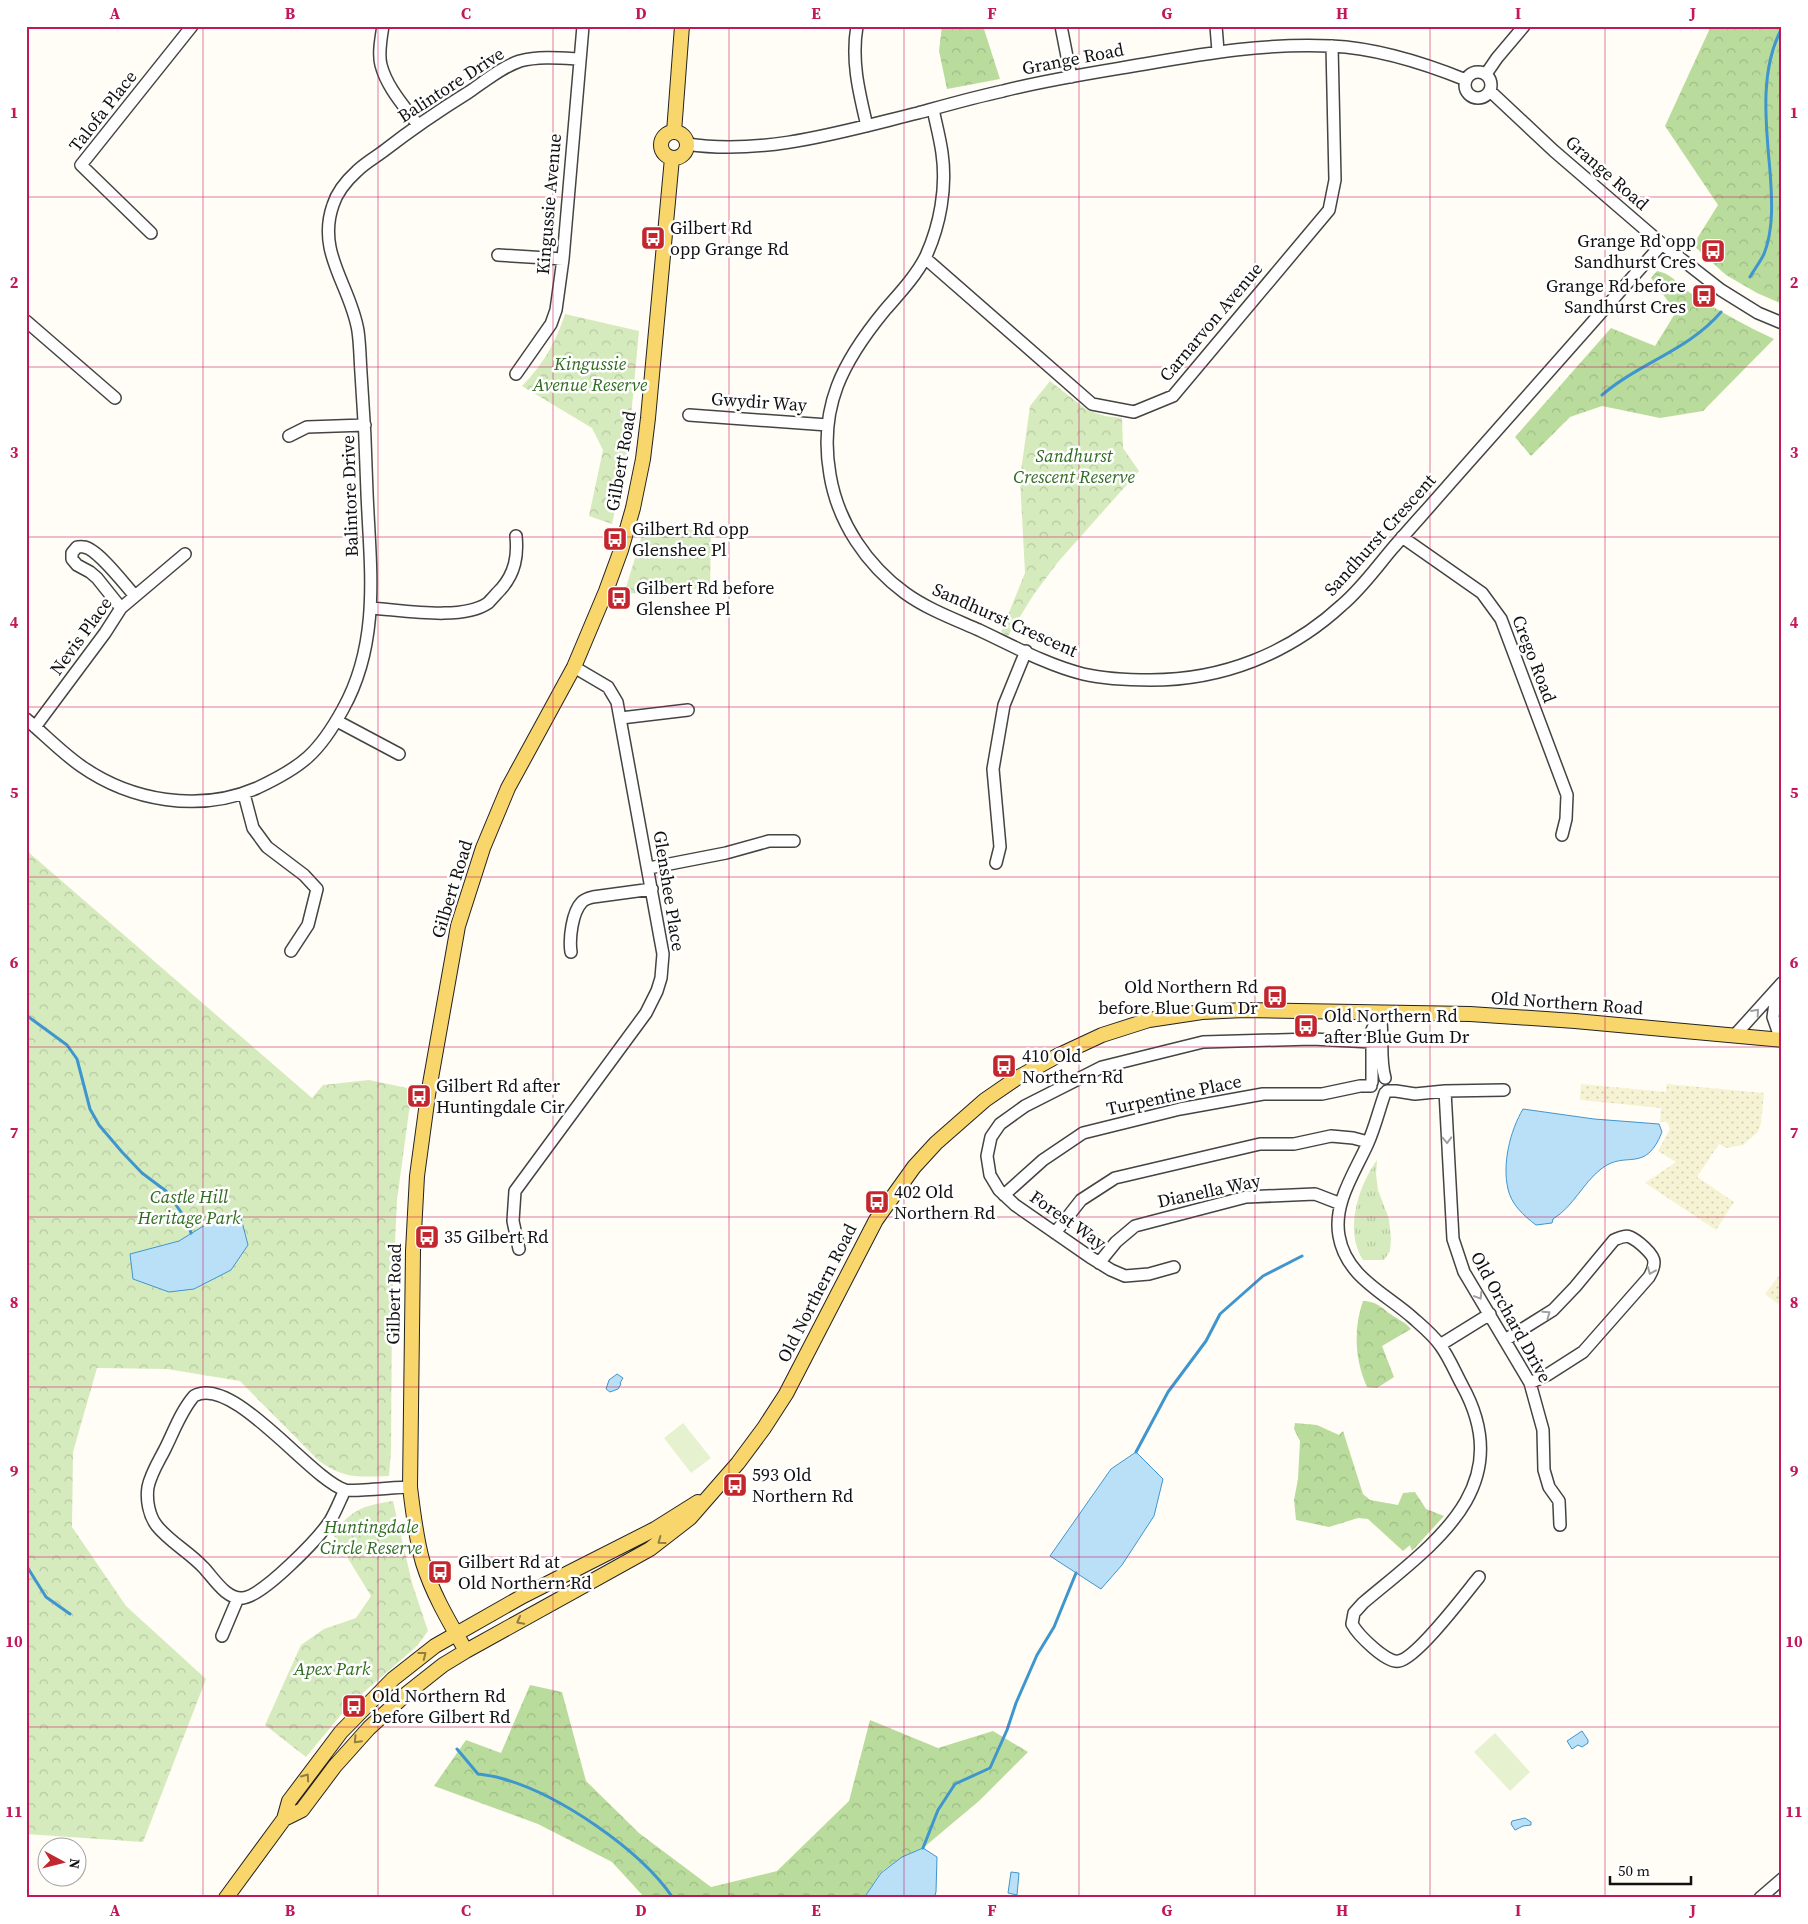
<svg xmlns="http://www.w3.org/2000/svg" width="1808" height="1924" viewBox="0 0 1808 1924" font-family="'Source Serif 4',serif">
<defs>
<pattern id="farmland-dots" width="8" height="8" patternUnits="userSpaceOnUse" patternTransform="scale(1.25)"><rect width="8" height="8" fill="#f6f3d4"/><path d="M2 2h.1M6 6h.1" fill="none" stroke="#d2cfb5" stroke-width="1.8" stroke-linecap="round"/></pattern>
<pattern id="grass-tufts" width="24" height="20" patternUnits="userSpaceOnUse" patternTransform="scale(1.25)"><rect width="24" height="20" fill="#d5ebbd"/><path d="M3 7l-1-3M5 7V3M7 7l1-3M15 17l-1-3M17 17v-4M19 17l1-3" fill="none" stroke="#b6c8a1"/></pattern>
<pattern id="forest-crowns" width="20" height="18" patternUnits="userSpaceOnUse" patternTransform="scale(1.25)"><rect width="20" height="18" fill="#b9dc9c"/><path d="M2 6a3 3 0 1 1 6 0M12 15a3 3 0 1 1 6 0" fill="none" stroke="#9ebc85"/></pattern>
<pattern id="park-crowns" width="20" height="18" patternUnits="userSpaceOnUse" patternTransform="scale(1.25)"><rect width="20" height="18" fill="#d5ebbd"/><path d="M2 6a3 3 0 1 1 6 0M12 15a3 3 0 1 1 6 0" fill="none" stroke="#b6c8a1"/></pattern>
</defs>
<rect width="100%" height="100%" fill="#fffdf5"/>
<path fill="url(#farmland-dots)" d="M 1581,1084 L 1666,1092 L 1667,1084 L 1764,1093 L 1761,1123 L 1758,1132 L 1743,1145 L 1726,1148 L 1719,1144 L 1697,1177 L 1734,1202 L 1716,1230 L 1645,1183 L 1676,1162 L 1658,1151 L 1670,1129 L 1667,1122 L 1660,1122 L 1661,1108 L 1580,1100 Z
M 1782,1272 L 1782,1307 L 1765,1294 Z"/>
<path fill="url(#grass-tufts)" d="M 1377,1160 L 1376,1174 L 1378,1190 L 1389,1219 L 1391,1239 L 1390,1251 L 1384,1260 L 1363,1260 C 1344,1230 1358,1187 1377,1160 Z"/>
<path fill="url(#forest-crowns)" d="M 942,26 L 983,26 L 1000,79 L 947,89 L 939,51 Z
M 1711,26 L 1782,26 L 1782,304 L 1757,293 L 1726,275 L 1693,245 L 1718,205 L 1665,126 Z
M 1657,271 C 1673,274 1679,286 1692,294 C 1719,311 1746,326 1774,339 L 1703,411 L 1660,418 L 1602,406 L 1570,417 L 1531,456 L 1515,437 L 1611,328 L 1655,346 L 1676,312 L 1651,278 Z
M 1363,1301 C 1378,1301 1383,1310 1395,1317 C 1401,1321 1406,1323 1411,1329 L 1382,1346 L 1394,1377 L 1377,1388 L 1367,1387 C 1355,1360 1353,1329 1363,1301 Z
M 1295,1423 L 1317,1425 L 1339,1435 L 1343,1431 L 1363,1494 L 1370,1500 L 1398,1505 L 1403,1493 L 1415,1492 L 1426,1509 L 1444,1516 L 1412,1551 L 1410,1545 L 1403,1551 L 1368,1519 L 1358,1518 L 1329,1527 L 1296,1520 L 1294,1500 L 1298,1479 L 1300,1441 L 1294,1429 Z
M 530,1685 L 562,1692 L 586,1781 L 639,1833 L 711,1887 L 777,1871 L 849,1801 L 870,1720 L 938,1748 L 993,1731 L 1028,1752 L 979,1801 L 923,1848 L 902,1857 L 881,1872 L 864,1898 L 645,1898 L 612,1862 L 538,1824 L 434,1786 L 466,1740 L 501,1753 Z"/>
<path fill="url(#park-crowns)" d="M 565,314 L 639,331 L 628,449 L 612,524 L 589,516 L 603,450 L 592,428 L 522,386 C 543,365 556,342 565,314 Z
M 1050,381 L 1087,410 L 1105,416 L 1122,418 L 1123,448 L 1139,471 L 1058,562 L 1034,594 L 1008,636 L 1001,632 L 1025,573 L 1020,478 L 1030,406 Z
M 646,522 L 711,533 L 710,588 L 624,594 Z
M 26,850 L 312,1098 L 323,1085 L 369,1080 L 412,1089 L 397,1200 L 392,1307 L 391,1450 L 389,1476 C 358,1477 345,1479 319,1461 L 240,1381 L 167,1369 L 97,1368 L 73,1452 L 72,1527 L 126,1606 L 206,1679 L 143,1842 L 26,1834 Z
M 393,1501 L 412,1583 L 428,1631 L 417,1646 L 349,1705 L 306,1757 L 265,1725 L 301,1645 L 324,1629 L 356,1618 L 371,1596 L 333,1534 C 351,1510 364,1505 393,1501 Z"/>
<path fill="#e6f2cf" d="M 683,1423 L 711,1458 L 691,1473 L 664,1438 Z
M 1495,1733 L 1530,1772 L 1510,1791 L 1474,1752 Z"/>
<path fill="#b9e0f7" stroke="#3f96cf" d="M 1523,1109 L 1594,1119 L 1659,1124 L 1662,1132 C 1645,1175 1626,1149 1601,1169 C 1582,1184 1574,1206 1553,1219 L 1552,1223 L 1536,1225 C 1524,1216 1511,1204 1508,1189 C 1502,1164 1510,1131 1523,1109 Z
M 223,1214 L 241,1218 L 248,1245 L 231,1270 L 194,1289 L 169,1292 L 133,1279 L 130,1254 L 179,1241 Z
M 617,1374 L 623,1378 L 620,1383 L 621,1384 L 618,1389 L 610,1392 L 606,1389 L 609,1380 Z
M 1136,1452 L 1163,1479 L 1154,1516 L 1122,1565 L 1101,1589 L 1050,1556 L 1111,1469 Z
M 1582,1731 L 1588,1740 L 1588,1743 L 1582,1747 L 1578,1745 L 1572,1749 L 1567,1741 Z
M 1525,1818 L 1531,1822 L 1531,1825 L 1523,1826 L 1515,1830 L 1511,1824 L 1512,1821 Z
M 923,1848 L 937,1857 L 936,1892 L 934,1898 L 864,1898 L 881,1873 L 902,1857 Z
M 1011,1872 L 1019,1873 L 1017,1895 L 1008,1893 Z"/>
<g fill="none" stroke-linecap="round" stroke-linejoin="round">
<path stroke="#3f96cf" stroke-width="3" d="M 1750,277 C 1754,270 1760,262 1764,254 C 1774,229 1772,198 1770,171 C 1766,125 1759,70 1782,28
M 1602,395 C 1639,363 1689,350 1721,312
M 26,1015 L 67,1045 L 77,1059 L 90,1109 L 99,1125 L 122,1152 L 142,1173 L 166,1191 L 186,1219 L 191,1233
M 1136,1452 L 1168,1392 L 1206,1341 L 1220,1314 L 1263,1276 L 1302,1256
M 26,1565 L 46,1597 L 70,1614
M 457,1749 L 478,1774 C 485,1775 493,1776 500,1778 C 557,1793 640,1849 673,1898
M 923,1848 L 938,1810 L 955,1784 L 990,1768 L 1007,1730 L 1016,1703 L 1037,1655 L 1054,1627 L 1076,1573"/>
<defs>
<path id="minor" d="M 383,26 C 381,38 378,54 381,65 C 387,88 405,107 418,125
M 857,26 C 851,61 859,92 867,126
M 1061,26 L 1071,77
M 1216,26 L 1218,51
M1465 85a13 13 0 1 1 26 0a13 13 0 1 1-26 0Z
M 1486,74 L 1497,58 L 1524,26
M 1490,91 L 1554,151 L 1662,244 L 1721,290 L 1758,313 L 1782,323
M 933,109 C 936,124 940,138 942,153 C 947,188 940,225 926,256 C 916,276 899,294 885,310 C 843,361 818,407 830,475 C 838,523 867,565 905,593 C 927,609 954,619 979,630 C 1013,646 1047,665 1083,674 C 1105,679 1128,680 1151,680 C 1222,680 1289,654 1342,605 C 1361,589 1376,568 1392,549 C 1412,526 1432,504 1452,481 C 1521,402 1592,323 1662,244
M 687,144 C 764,156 844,131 918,113 C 947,105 975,97 1003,91 C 1050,79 1098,72 1145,64 C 1208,53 1266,43 1331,46 C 1376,48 1424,63 1466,80
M 151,233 L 81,165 L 192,26
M 498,255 L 563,259
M 925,258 L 1092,404 L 1134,412 L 1173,396 L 1329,210 L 1335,180 L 1332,46
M 26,321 L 115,398
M 516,374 L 551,324 L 556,310 L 563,259 L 583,26
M 689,415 L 828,425
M 289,436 L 307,427 L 365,425
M 1402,537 L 1482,593 L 1501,619 L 1567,795 L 1566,819 L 1562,835
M 121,608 L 97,578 L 90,572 L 77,565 L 72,559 L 72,553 L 77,547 C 78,547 83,546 84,547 C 98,549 125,585 135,596
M 371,608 C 402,610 462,621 488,603 C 492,599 497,593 501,589 C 515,573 518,556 516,536
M 621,718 L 688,710
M 26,719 C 44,734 61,752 81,766 C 131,801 199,813 257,788 C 302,767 319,753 343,709 C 381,641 370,567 367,493 C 366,453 364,413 361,373 C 360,359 360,345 358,331 C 351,286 316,253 333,205 C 337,192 346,181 357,171 C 365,163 376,157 385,150 C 412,129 440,110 469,92 C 485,81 502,67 520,61 C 539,56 561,58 580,59
M 337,721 L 399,754
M 35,727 L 105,633 L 121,608 L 185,554
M 244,794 L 253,828 L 267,847 L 304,875 L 317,889 L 308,925 L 291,951
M 996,863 L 1000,847 L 993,769 L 1004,705 L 1026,651
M 649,868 L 726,853 L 769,841 L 794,841
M 571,952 C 569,939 572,912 582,902 C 585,899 589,898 593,897 L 652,889
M 1777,990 L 1773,1017 L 1781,1040
M 1380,1013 C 1384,1035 1379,1057 1385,1078
M 1735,1035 L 1782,983
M 1372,1082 L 1372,1030 L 1380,1013
M 1387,1091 L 1396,1091 L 1415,1094 L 1445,1091 L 1504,1090
M 1445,1091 L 1453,1239 L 1464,1272 L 1530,1383 L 1543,1430 L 1544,1470 L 1549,1487 L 1559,1501 L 1560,1525
M 1385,1093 C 1379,1110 1375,1127 1368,1143 C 1355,1172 1333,1203 1339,1236 C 1346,1277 1385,1293 1413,1318 C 1422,1326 1433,1335 1440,1345 C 1449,1357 1455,1372 1462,1385 C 1519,1488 1433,1544 1363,1603 L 1354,1613 L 1352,1624 C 1358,1635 1387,1664 1399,1661 C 1418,1657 1465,1594 1479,1577
M 1004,1195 L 1043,1160 L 1083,1133 L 1180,1109 L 1263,1094 L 1322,1094 L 1360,1086 L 1371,1086
M 1055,1233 L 1081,1200 L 1115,1178 L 1260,1144 L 1294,1144 L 1331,1136 L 1353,1138 L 1368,1142
M 519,1249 L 513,1221 L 515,1191 L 646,1013 L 657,991 L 661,978 L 663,954 L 617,702 L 608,687 L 574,667
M 1099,1263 L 1116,1242 L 1135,1226 L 1246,1197 L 1315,1194 L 1341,1204
M 1174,1267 L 1149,1274 L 1125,1276 L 1111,1270 L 1090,1257 L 1015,1205 L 999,1190 L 990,1175 L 987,1156 L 991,1137 L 1000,1124 L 1025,1106 L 1102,1067 L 1203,1042 L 1312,1039 L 1372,1042
M 1505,1340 L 1553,1310 L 1575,1287 L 1614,1240 C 1619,1238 1625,1235 1630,1237 C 1637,1240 1654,1254 1654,1262 C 1654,1268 1652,1272 1649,1277 L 1583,1352 L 1547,1375 L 1530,1383
M 1440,1345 L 1490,1314
M 345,1490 C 340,1500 336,1511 330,1521 C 318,1539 264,1595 243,1598 C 226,1600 213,1577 203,1567 C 189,1552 170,1542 157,1526 C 149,1516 146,1500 148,1487 C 151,1473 159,1461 165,1449 C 174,1431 181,1411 194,1396 C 233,1374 309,1478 345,1490 C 353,1492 397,1487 410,1487
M 222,1636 L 238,1598
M 1760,1898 L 1782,1879"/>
<path id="major" d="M 674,132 L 682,26
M661 145a13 13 0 1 1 26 0a13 13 0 1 1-26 0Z
M 466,1651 C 450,1623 433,1595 423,1563 C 416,1539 413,1512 410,1487 L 413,1251 L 417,1176 L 428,1095 L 458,926 L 483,848 L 508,788 L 574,667 L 606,591 L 621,550 L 633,508 L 643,459 L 648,418 L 672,158
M 284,1819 L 289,1801 L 341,1732 L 393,1679 L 435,1646 L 523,1596 L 655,1529 L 698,1502
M 226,1898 L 284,1819 L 302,1810 L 335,1766 L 369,1728 L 405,1695 L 443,1665 L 466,1651 L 650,1549 L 690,1518 L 738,1463 L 764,1428 L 786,1394 L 876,1220 L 914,1167 L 936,1143 L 985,1100 L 1017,1078 L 1057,1056 L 1102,1035 L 1149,1020 L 1202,1012 L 1244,1010 L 1470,1014 L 1575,1021 L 1782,1040"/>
</defs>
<use href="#minor" stroke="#444" stroke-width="14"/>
<use href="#major" stroke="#222" stroke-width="16"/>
<use href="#minor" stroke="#fff" stroke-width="11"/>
<use href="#major" stroke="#f9d66b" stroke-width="14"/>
</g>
<defs><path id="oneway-chevron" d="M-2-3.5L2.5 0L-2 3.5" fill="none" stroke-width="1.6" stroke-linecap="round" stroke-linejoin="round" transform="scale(1.25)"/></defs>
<g stroke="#a0a0a0">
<use href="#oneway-chevron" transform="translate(1756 1012) rotate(-48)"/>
<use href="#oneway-chevron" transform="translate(1447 1140) rotate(88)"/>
<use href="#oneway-chevron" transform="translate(1651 1271) rotate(113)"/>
<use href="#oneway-chevron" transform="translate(1479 1296) rotate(59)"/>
<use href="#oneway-chevron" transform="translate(1547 1314) rotate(-35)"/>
</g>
<g stroke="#917d42">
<use href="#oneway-chevron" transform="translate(661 1541) rotate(144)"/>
<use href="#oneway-chevron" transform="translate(520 1621) rotate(152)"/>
<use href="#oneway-chevron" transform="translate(423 1655) rotate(-38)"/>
<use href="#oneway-chevron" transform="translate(357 1740) rotate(133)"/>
<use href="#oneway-chevron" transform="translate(306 1777) rotate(-55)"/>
</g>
<path fill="none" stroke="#c2185b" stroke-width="1" stroke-opacity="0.55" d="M 203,26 L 203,1898M 378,26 L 378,1898M 553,26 L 553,1898M 729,26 L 729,1898M 904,26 L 904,1898M 1079,26 L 1079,1898M 1255,26 L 1255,1898M 1430,26 L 1430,1898M 1605,26 L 1605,1898M 26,197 L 1782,197M 26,367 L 1782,367M 26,537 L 1782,537M 26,707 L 1782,707M 26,877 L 1782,877M 26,1047 L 1782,1047M 26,1217 L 1782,1217M 26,1387 L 1782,1387M 26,1557 L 1782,1557M 26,1727 L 1782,1727"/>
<defs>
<symbol id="bus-square" viewBox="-11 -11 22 22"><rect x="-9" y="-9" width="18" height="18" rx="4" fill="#c4262e" stroke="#fff"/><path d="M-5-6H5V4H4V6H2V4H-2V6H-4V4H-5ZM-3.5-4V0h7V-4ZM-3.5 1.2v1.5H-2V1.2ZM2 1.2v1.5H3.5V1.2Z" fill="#fff"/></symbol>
</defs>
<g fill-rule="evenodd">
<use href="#bus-square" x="639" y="224" width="28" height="28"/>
<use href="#bus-square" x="1699" y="237" width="28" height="28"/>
<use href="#bus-square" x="1690" y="282" width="28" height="28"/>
<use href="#bus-square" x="601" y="525" width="28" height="28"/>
<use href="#bus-square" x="605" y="584" width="28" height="28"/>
<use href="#bus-square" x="1261" y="983" width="28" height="28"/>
<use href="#bus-square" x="1292" y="1012" width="28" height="28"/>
<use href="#bus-square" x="990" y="1052" width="28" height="28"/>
<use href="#bus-square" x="405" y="1082" width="28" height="28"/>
<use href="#bus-square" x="863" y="1188" width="28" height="28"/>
<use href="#bus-square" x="413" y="1223" width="28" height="28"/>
<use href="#bus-square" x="721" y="1471" width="28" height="28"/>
<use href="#bus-square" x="426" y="1558" width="28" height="28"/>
<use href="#bus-square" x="340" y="1692" width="28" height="28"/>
</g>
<g text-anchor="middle" stroke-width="5" stroke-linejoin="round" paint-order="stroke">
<g font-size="18" fill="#111" stroke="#fff">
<text transform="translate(1073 59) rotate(-11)" y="6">Grange Road</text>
<text transform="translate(451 85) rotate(-33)" y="6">Balintore Drive</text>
<text transform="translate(103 111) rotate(-52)" y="6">Talofa Place</text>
<text transform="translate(1607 173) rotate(41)" y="6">Grange Road</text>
<text transform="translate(549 204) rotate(-85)" y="6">Kingussie Avenue</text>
<text transform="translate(1211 322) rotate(-50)" y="6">Carnarvon Avenue</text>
<text transform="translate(759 402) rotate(4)" y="6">Gwydir Way</text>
<text transform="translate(621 461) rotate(-80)" y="6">Gilbert Road</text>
<text transform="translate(350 496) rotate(-92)" y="6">Balintore Drive</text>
<text transform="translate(1380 535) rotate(-48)" y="6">Sandhurst Crescent</text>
<text transform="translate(1005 620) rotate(24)" y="6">Sandhurst Crescent</text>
<text transform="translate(81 636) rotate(-54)" y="6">Nevis Place</text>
<text transform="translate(1534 659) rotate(69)" y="6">Crego Road</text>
<text transform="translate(452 889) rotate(-73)" y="6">Gilbert Road</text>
<text transform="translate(669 891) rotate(81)" y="6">Glenshee Place</text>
<text transform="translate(1567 1003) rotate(4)" y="6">Old Northern Road</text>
<text transform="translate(1174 1095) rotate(-12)" y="6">Turpentine Place</text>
<text transform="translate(1209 1191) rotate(-12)" y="6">Dianella Way</text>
<text transform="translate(1068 1220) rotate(35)" y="6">Forest Way</text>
<text transform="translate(817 1293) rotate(-63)" y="6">Old Northern Road</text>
<text transform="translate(394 1294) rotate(-89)" y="6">Gilbert Road</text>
<text transform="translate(1511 1317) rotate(61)" y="6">Old Orchard Drive</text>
</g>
<g font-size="18" fill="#111" stroke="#fff" text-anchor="start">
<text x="670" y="234">Gilbert Rd<tspan x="670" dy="21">opp Grange Rd</tspan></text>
<text x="1696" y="247" text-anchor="end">Grange Rd opp<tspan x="1696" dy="21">Sandhurst Cres</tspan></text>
<text x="1686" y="292" text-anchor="end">Grange Rd before<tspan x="1686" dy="21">Sandhurst Cres</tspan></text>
<text x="632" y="535">Gilbert Rd opp<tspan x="632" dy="21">Glenshee Pl</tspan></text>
<text x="636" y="594">Gilbert Rd before<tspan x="636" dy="21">Glenshee Pl</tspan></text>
<text x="1258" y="993" text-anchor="end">Old Northern Rd<tspan x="1258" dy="21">before Blue Gum Dr</tspan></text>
<text x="1324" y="1022">Old Northern Rd<tspan x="1324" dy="21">after Blue Gum Dr</tspan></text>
<text x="1022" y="1062">410 Old<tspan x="1022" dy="21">Northern Rd</tspan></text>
<text x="436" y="1092">Gilbert Rd after<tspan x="436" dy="21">Huntingdale Cir</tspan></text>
<text x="894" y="1198">402 Old<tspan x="894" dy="21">Northern Rd</tspan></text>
<text x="444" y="1243">35 Gilbert Rd</text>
<text x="752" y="1481">593 Old<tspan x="752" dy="21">Northern Rd</tspan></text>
<text x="458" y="1568">Gilbert Rd at<tspan x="458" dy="21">Old Northern Rd</tspan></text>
<text x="372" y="1702">Old Northern Rd<tspan x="372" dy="21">before Gilbert Rd</tspan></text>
</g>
<g font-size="18" font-style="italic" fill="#2f6b1f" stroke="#fff">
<text x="590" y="370">Kingussie<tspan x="590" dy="21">Avenue Reserve</tspan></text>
<text x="1074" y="462">Sandhurst<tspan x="1074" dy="21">Crescent Reserve</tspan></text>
<text x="189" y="1203">Castle Hill<tspan x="189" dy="21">Heritage Park</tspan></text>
<text x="371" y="1533">Huntingdale<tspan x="371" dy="21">Circle Reserve</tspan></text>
<text x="332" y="1675">Apex Park</text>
</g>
</g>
<rect width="1808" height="1924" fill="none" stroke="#ffffff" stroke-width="55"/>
<g transform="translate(62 1862) rotate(97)"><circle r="24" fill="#ffffff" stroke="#a0a0a0"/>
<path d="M0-4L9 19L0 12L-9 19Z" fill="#c4262e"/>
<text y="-8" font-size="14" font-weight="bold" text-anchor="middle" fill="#111111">N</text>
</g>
<path d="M1610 1876v8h81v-8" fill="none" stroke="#111111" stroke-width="2.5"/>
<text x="1618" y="1876" font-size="15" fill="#111111" stroke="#ffffff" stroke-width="4" paint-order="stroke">50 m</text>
<rect x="28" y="28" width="1752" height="1868" fill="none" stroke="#c2185b" stroke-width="2"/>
<g font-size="16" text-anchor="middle" font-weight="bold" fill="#c2185b">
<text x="115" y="19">A</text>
<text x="290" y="19">B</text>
<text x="466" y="19">C</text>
<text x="641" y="19">D</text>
<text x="816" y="19">E</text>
<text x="992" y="19">F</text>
<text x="1167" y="19">G</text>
<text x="1342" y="19">H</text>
<text x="1518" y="19">I</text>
<text x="1693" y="19">J</text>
<text x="14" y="118">1</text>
<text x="1794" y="118">1</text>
<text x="14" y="288">2</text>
<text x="1794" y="288">2</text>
<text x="14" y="458">3</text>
<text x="1794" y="458">3</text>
<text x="14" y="628">4</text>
<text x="1794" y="628">4</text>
<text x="14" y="798">5</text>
<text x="1794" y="798">5</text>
<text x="14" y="968">6</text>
<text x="1794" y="968">6</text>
<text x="14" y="1138">7</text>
<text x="1794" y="1138">7</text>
<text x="14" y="1308">8</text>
<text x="1794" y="1308">8</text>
<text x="14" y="1477">9</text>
<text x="1794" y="1477">9</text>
<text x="14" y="1647">10</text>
<text x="1794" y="1647">10</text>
<text x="14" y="1817">11</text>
<text x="1794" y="1817">11</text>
<text x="115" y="1916">A</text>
<text x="290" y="1916">B</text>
<text x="466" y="1916">C</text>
<text x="641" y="1916">D</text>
<text x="816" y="1916">E</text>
<text x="992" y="1916">F</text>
<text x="1167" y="1916">G</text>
<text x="1342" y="1916">H</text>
<text x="1518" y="1916">I</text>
<text x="1693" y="1916">J</text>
</g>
</svg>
